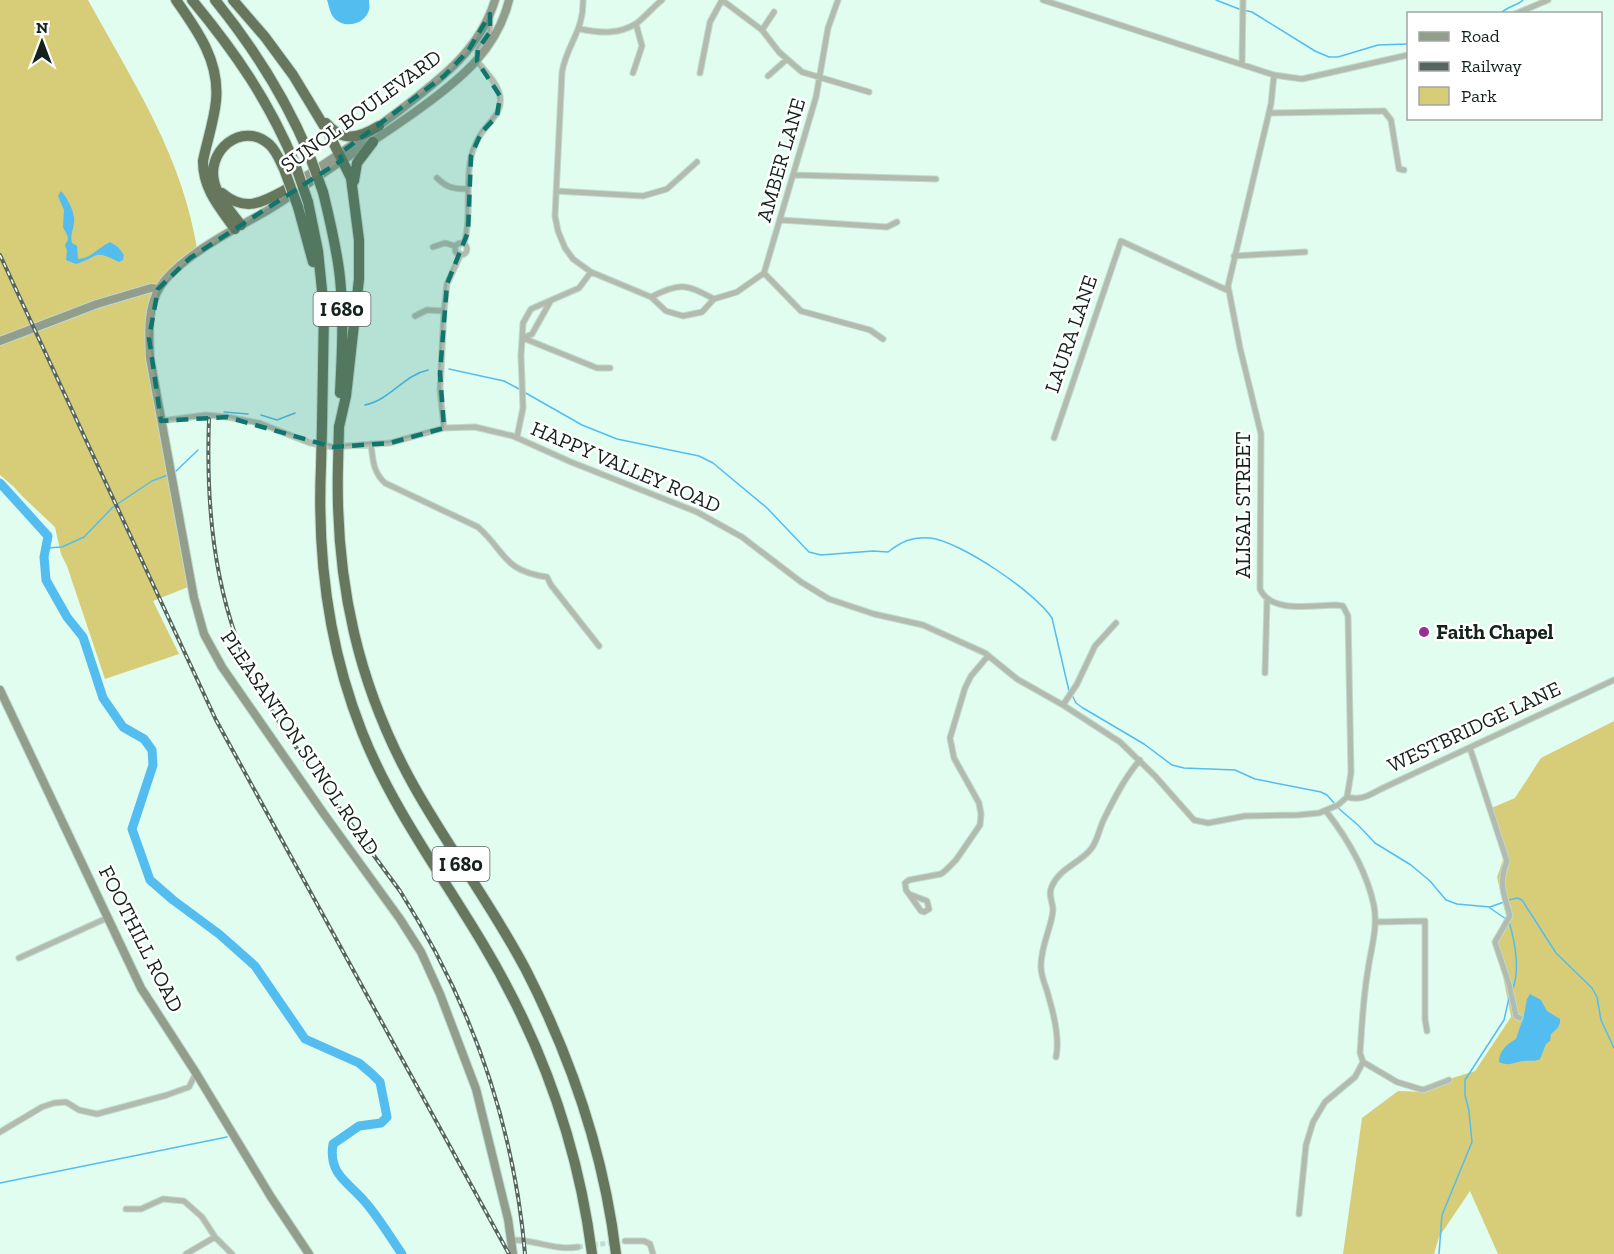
<svg xmlns="http://www.w3.org/2000/svg" width="1614" height="1254" viewBox="0 0 1614 1254" font-family="'Zilla Slab',serif">
<rect width="100%" height="100%" fill="#e0fdf0"/>
<path fill="#d7cc78" d="M 0,0 L 88,0 C 134,84 183,156 198,254 L 172,274 L 155,304 L 153,327 L 155,366 L 193,585 L 153,601 L 179,654 L 105,679 L 67,566 L 61,554 L 55,527 L 22,496 L 13,486 L 0,475 Z
M 1614,721 L 1614,1254 L 1498,1254 L 1470,1191 L 1439,1237 L 1434,1254 L 1343,1254 L 1362,1118 L 1398,1091 L 1426,1092 L 1446,1080 L 1475,1071 L 1511,1017 L 1502,971 L 1492,943 L 1506,916 L 1497,877 L 1503,860 L 1489,809 L 1515,798 L 1541,758 Z"/>
<path fill="#53bdf0" d="M 327,0 L 369,0 C 369,3 370,7 369,10 C 365,25 344,29 334,18 C 330,13 329,6 327,0 Z
M 61,191 C 67,197 76,214 74,223 C 73,231 70,235 72,243 L 77,246 L 78,259 C 90,259 99,247 110,242 L 118,247 L 124,255 L 123,260 L 119,262 C 93,248 99,257 76,264 L 66,260 L 67,251 L 65,245 C 71,237 66,234 63,227 L 64,210 L 58,196 Z
M 1530,994 L 1541,1000 L 1547,1011 L 1560,1019 C 1561,1026 1556,1030 1551,1034 L 1550,1041 L 1546,1044 L 1540,1059 C 1534,1062 1531,1060 1524,1061 C 1514,1062 1509,1067 1499,1062 C 1499,1051 1507,1044 1516,1039 L 1524,1015 L 1527,999 Z"/>
<g fill="none" stroke-linecap="round" stroke-linejoin="round">
<path stroke="#53bdf0" stroke-width="1.5" d="M 1216,0 L 1239,9 L 1252,12 L 1315,51 L 1329,57 L 1338,57 L 1378,45 L 1408,44
M 1500,14 C 1507,6 1517,6 1523,0
M 449,369 L 504,381 L 519,389
M 524,392 L 582,425 L 617,439 L 699,456 L 713,463 L 767,508 L 809,552 L 821,555 L 873,551 L 888,552 C 901,542 912,536 930,538 C 960,541 1036,593 1052,618 L 1069,691
M 365,405 C 390,400 404,375 428,370
M 224,412 L 248,414
M 261,415 L 277,420 L 295,413
M 175,472 L 198,450
M 46,548 L 62,547 L 84,537 L 113,507 L 152,481 L 168,475
M 1072,695 L 1076,703 L 1083,708 L 1144,744 L 1172,765 L 1184,768 L 1235,770 L 1255,779 L 1321,792 L 1327,795 L 1334,803
M 1337,807 L 1359,826 L 1375,843 L 1411,865 L 1430,881 L 1446,900 L 1457,904 L 1490,907 L 1504,902
M 1509,900 L 1517,898 L 1522,900 L 1556,953 L 1592,988 L 1597,997 L 1601,1020 L 1614,1048
M 1490,908 L 1506,919
M 1509,922 C 1515,941 1520,970 1513,988
M 0,1183 L 227,1137
M 1439,1254 L 1442,1215 L 1472,1142 L 1469,1111 L 1465,1095 L 1465,1080 L 1504,1020 L 1509,998"/>
<path stroke="#53bdf0" stroke-width="9" d="M 0,483 L 48,536 L 44,557 L 46,580 L 67,617 L 83,637 L 103,698 L 123,727 L 144,739 L 152,750 L 153,765 L 132,829 L 150,880 L 173,900 L 219,934 L 255,966 L 305,1039 L 359,1063 L 372,1074 L 380,1082 L 387,1117 L 381,1123 L 359,1126 L 333,1144 C 328,1175 349,1182 366,1203 C 379,1218 390,1237 402,1254"/>
<path stroke="#c1dcd0" stroke-width="5" stroke-dasharray="5 2.5" stroke-linecap="butt" d="M 578,1247 L 625,1241"/>
<defs>
<path id="street" d="M 583,0 C 584,31 567,44 562,72 L 555,216 L 558,231 L 565,248 L 573,259 L 591,272 L 651,297 L 666,311 L 683,316 L 702,312 L 714,299 L 737,292 L 764,273 L 816,97 L 828,28 L 838,0
M 722,0 L 762,30 L 779,52 L 802,72 L 869,92
M 1043,0 L 1274,75 L 1302,79 L 1408,55
M 1515,14 L 1548,0
M 580,29 C 599,33 619,35 637,23 C 646,16 653,7 662,0
M 762,30 L 774,12
M 1242,64 L 1243,0
M 633,73 L 642,46 L 636,24
M 700,73 L 710,22 L 722,0
M 1274,75 L 1271,104 L 1228,286 L 1240,348 L 1261,434 L 1260,589 C 1271,614 1313,605 1336,605 L 1343,606 L 1348,616 L 1351,773 L 1347,797
M 768,76 L 786,60
M 1269,113 L 1384,111 L 1391,120 L 1399,169 L 1404,170
M 794,175 L 936,179
M 437,178 C 447,188 454,189 468,189
M 556,191 L 643,196 L 667,189 L 697,162
M 781,220 L 887,227 L 897,222
M455 249a6 6 0 1 1 12 0a6 6 0 1 1-12 0Z
M 464,244 C 472,216 465,185 471,157 C 473,149 478,138 483,131 C 491,120 503,112 500,96 C 497,82 485,71 477,61 L 478,49 L 490,32 L 490,16
M 433,247 L 445,243 L 455,246
M 1234,256 L 1305,252
M 764,273 L 801,311 L 870,330 L 883,339
M 651,297 C 680,282 686,284 714,299
M 415,316 L 427,310 L 444,311
M 523,338 L 597,368 L 610,368
M 523,338 L 532,334 L 550,302
M 161,421 L 205,415 L 227,417 L 259,423 L 310,443 L 333,447 L 390,443 L 444,428 L 475,427 L 513,436 L 571,462 L 697,512 L 742,537 L 801,582 L 829,599 L 874,614 L 923,625 L 985,653 L 1017,679 L 1063,705 L 1120,742 L 1155,776 L 1194,820 L 1208,823 L 1245,816 L 1298,815 L 1319,813 L 1338,805 L 1347,797
M 444,428 L 440,390 L 444,311 L 447,284 L 461,254
M 517,437 L 523,408 L 521,356 L 523,323 L 531,309 L 579,288 L 591,272
M 1054,438 L 1121,241 L 1229,291
M 371,444 C 373,460 373,472 385,483 L 478,527 C 506,552 503,571 547,577 L 551,585 L 599,646
M 1265,673 L 1267,600
M 1063,705 L 1077,684 L 1095,646 L 1116,623
M 1470,748 L 1507,861 C 1498,884 1504,893 1510,916 L 1495,942 L 1509,984 L 1516,1016 L 1520,1018
M 1347,797 C 1362,801 1369,795 1383,788 L 1614,680
M 1326,811 C 1347,838 1367,872 1374,906 C 1378,928 1371,948 1368,970 C 1363,997 1362,1026 1360,1053 L 1363,1062 L 1397,1082 L 1423,1090 L 1449,1080
M 909,894 L 927,901 L 929,909 L 924,912 L 921,911 L 906,890 L 905,883 L 909,880 L 941,874 L 946,870 L 956,860 L 980,825 L 981,814 L 979,803 L 954,758 L 950,738 L 965,688 L 971,676 L 988,656
M 1375,922 L 1425,921 L 1425,1019 L 1427,1031
M 19,958 L 107,918
M 1056,1057 C 1060,1039 1054,1015 1049,998 C 1047,988 1041,978 1041,967 C 1040,947 1053,924 1053,909 C 1052,900 1048,894 1052,886 C 1060,868 1080,863 1091,849 C 1098,840 1099,829 1104,819 C 1114,799 1125,777 1140,760
M 0,1132 L 42,1107 L 54,1103 L 66,1102 L 79,1110 L 97,1114 L 167,1095 L 189,1087 L 196,1073
M 126,1209 L 141,1209 L 163,1199 L 184,1201 L 202,1217 L 215,1237 L 232,1254
M 1299,1214 L 1306,1145 L 1313,1122 L 1325,1102 L 1355,1077 L 1363,1062
M 512,1240 C 534,1239 555,1251 578,1247
M 625,1241 L 644,1241 L 650,1244 L 653,1254
M 186,1254 L 215,1237"/>
<path id="secondary" d="M 509,0 C 497,49 462,78 422,107 C 396,126 370,143 343,160 C 316,177 291,197 263,213 C 233,230 178,258 160,287 C 147,307 149,335 150,358 L 194,598 L 204,634 L 222,667 L 324,814 L 400,919 L 421,952 L 440,994 L 476,1089 L 508,1219 L 513,1254
M 297,182 C 334,158 369,134 404,107 C 443,77 480,49 495,0
M 0,341 L 97,304 L 151,288 L 158,289
M 0,690 L 141,988 L 196,1073 L 271,1197 L 309,1254"/>
<path id="highway" d="M 176,0 C 198,31 220,62 216,101 C 214,121 207,141 203,161 C 203,189 219,207 235,229
M 192,0 C 235,52 269,101 295,164
M 215,0 C 254,48 285,97 309,154
M 233,0 L 265,37 L 293,75 L 330,136 L 351,178 L 359,240 L 359,279 L 346,396 L 339,427
M 326,123 C 343,143 359,138 379,126
M 354,181 L 357,163 L 373,142
M 323,192 C 330,221 337,249 340,278 C 344,317 342,355 340,393
M 222,193 C 246,213 263,202 287,189
M 308,202 L 318,251 L 324,310 L 322,426
M 298,207 L 313,262
M 241,225 C 232,213 220,200 215,185 C 204,152 242,119 270,145 C 277,152 280,161 284,169
M 321,466 C 317,557 328,646 362,732 C 392,808 442,875 483,944 C 540,1039 578,1144 592,1254
M 338,466 C 335,582 358,687 415,788 C 450,850 493,907 526,970 C 572,1060 604,1154 616,1254"/>
</defs>
<use href="#street" stroke="#bfdace" stroke-width="7"/>
<use href="#secondary" stroke="#bfdace" stroke-width="10"/>
<use href="#highway" stroke="#bfdace" stroke-width="12"/>
<use href="#street" stroke="#b2bbae" stroke-width="5"/>
<use href="#secondary" stroke="#929e8b" stroke-width="8"/>
<use href="#highway" stroke="#66775d" stroke-width="10"/>
<defs>
<path id="rail" d="M 0,255 L 216,720 L 509,1254
M 209,419 C 206,503 213,587 247,665 C 267,708 295,746 322,784 C 348,820 374,856 400,891 C 470,1001 514,1124 525,1254"/>
</defs>
<use href="#rail" stroke="#54665e" stroke-width="4"/>
<use href="#rail" stroke="#fff" stroke-width="1.5" stroke-dasharray="4.5" stroke-linecap="butt"/>
<defs>
<path id="highway-bridge" d="M 309,154 L 323,192
M 295,164 L 308,202
M 284,169 L 298,207
M 321,466 L 322,426
M 338,466 L 339,427"/>
</defs>
<use href="#highway-bridge" stroke="#bfdace" stroke-width="12" stroke-linecap="butt"/>
<use href="#highway-bridge" stroke="#66775d" stroke-width="10"/>
</g>
<path fill="#0f766e" fill-opacity="0.2" stroke="#0f766e" stroke-width="4.5" stroke-dasharray="12 8" stroke-linejoin="round" d="M 490,14 L 490,32 L 478,49 L 477,61 L 500,96 L 497,116 L 481,133 L 471,156 L 468,232 L 447,284 L 440,373 L 444,428 L 390,443 L 333,447 L 227,417 L 161,421 L 149,338 L 158,289 L 190,258 L 342,160 L 339,154 L 444,76 L 468,51 Z"/>
<circle fill="#983093" stroke="#fff" stroke-width="2" cx="1424" cy="632" r="6"/>
<g text-anchor="middle" stroke-width="5" stroke-linejoin="round" paint-order="stroke">
<g fill="#fff" stroke="#5a6460" stroke-width="1.5">
<rect x="313.5" y="292" width="57" height="34" rx="4.5"/>
<rect x="432.5" y="847" width="57" height="34" rx="4.5"/>
</g>
<g font-size="20" font-weight="bold" fill="#14221c">
<text x="342" y="316">I 680</text>
<text x="461" y="871">I 680</text>
</g>
<g font-size="21" fill="#14221c" stroke="#fff">
<text transform="translate(361 111) rotate(-36)" y="7">SUNOL BOULEVARD</text>
<text transform="translate(781 160) rotate(-74)" y="7">AMBER LANE</text>
<text transform="translate(1071 334) rotate(-71)" y="7">LAURA LANE</text>
<text transform="translate(626 467) rotate(23)" y="7">HAPPY VALLEY ROAD</text>
<text transform="translate(1243 505) rotate(-90)" y="7">ALISAL STREET</text>
<text transform="translate(1474 727) rotate(-25)" y="7">WESTBRIDGE LANE</text>
<text transform="translate(300 743) rotate(56)" y="7">PLEASANTON SUNOL ROAD</text>
<text transform="translate(141 939) rotate(63)" y="7">FOOTHILL ROAD</text>
</g>
<g font-size="21" font-weight="bold" fill="#14221c" stroke="#fff" text-anchor="start">
<text x="1436" y="639">Faith Chapel</text>
</g>
</g>
<rect x="1407" y="12" width="195" height="108" fill="#ffffff" stroke="#a1a7a4" stroke-width="1.5"/>
<rect x="1419" y="32" width="30" height="9" fill="#929e8b" stroke="#a1a7a4" stroke-width="1.5"/>
<text x="1461" y="42" font-size="18" fill="#14221c">Road</text>
<rect x="1419" y="62" width="30" height="9" fill="#54665e" stroke="#a1a7a4" stroke-width="1.5"/>
<text x="1461" y="72" font-size="18" fill="#14221c">Railway</text>
<rect x="1419" y="87" width="30" height="18" fill="#d7cc78" stroke="#a1a7a4" stroke-width="1.5"/>
<text x="1461" y="102" font-size="18" fill="#14221c">Park</text>
<g transform="translate(42 42)" stroke="#ffffff" stroke-width="4.5" paint-order="stroke">
<path d="M0-4.5L10 22L0 15L-10 22Z" fill="#14221c"/>
<text y="-9" font-size="16" font-weight="bold" text-anchor="middle" fill="#14221c">N</text>
</g>
</svg>
